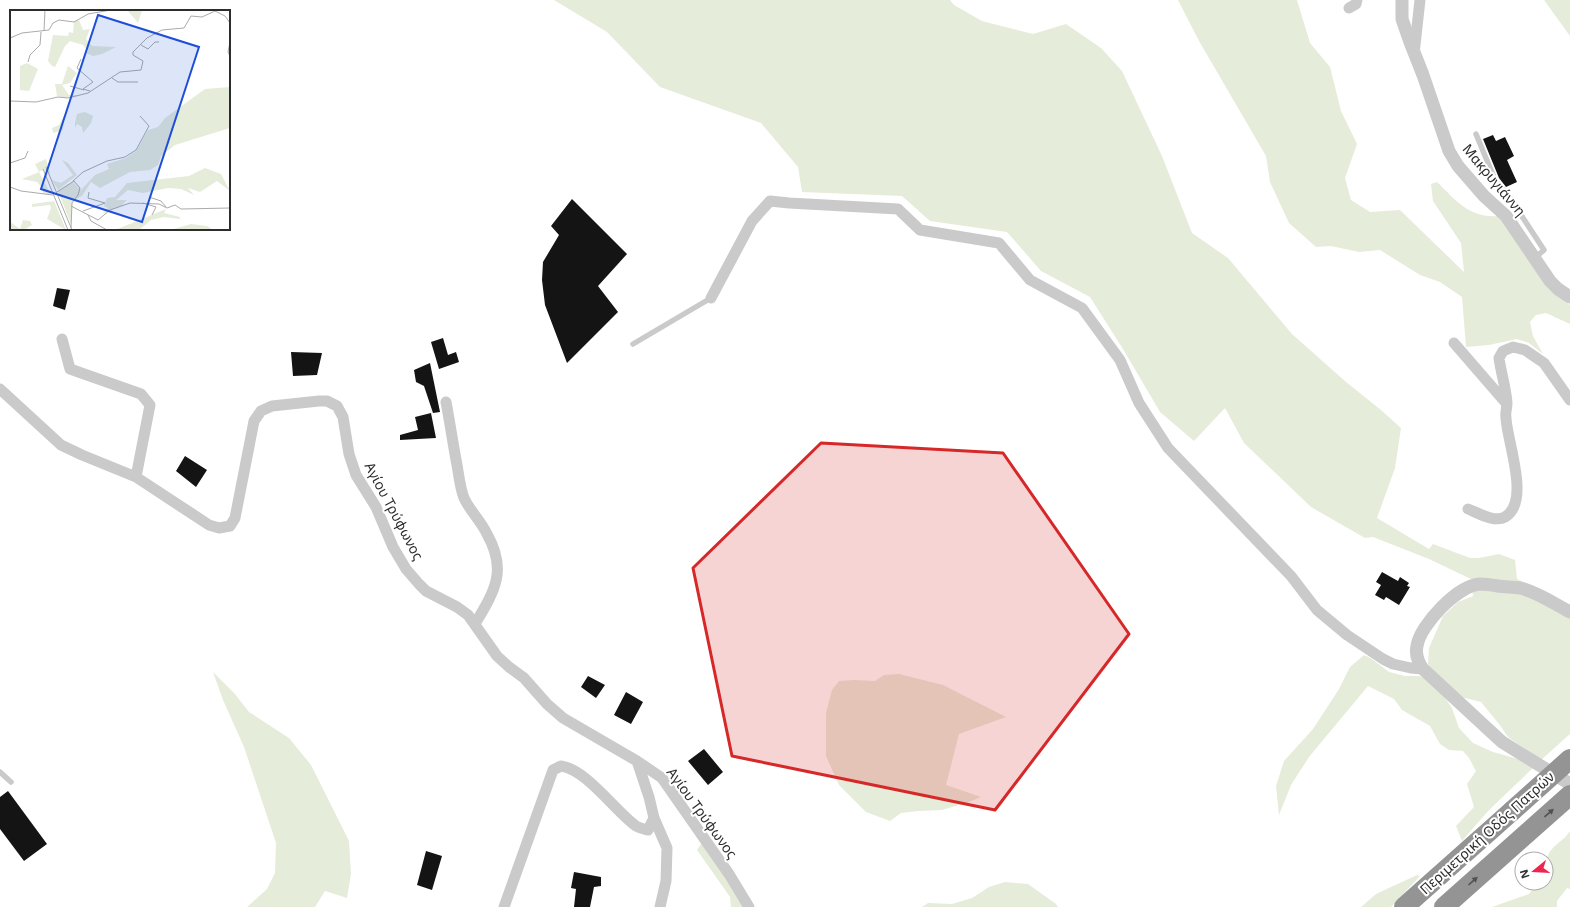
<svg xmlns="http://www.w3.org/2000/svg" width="1570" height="907" viewBox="0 0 1570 907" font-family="'Noto Sans',sans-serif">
<rect width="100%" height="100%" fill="#fff"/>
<path fill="#e6ecda" d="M 554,0 L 950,0 L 954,5 L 982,21 L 1033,34 L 1066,24 L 1101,48 L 1122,71 L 1162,156 L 1192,233 L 1228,258 L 1292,334 L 1346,382 L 1381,410 L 1401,428 L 1395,468 L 1377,518 L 1429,549 L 1433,544 L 1470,558 L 1479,558 L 1499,554 L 1515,560 L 1517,579 L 1551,594 L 1570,617 L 1570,734 L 1541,760 L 1508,737 L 1499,724 L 1481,702 L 1461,697 L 1440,681 L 1428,664 L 1429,648 L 1443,616 L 1458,602 L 1473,596 L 1471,579 L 1429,559 L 1373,537 L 1365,538 L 1311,507 L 1244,443 L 1225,408 L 1194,441 L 1160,412 L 1123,349 L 1090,297 L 1041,271 L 1007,232 L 930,221 L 902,196 L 802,192 L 798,167 L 761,123 L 660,87 L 607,32 Z
M 1178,0 L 1297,0 L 1310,43 L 1330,67 L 1341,111 L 1357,144 L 1345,178 L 1351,200 L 1370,212 L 1400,210 L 1464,272 L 1461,243 L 1433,201 L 1431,184 L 1437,182 C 1457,201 1468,218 1499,216 L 1554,293 L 1570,305 L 1570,324 L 1546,313 L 1536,315 L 1530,322 L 1533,336 L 1543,354 L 1529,343 L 1517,339 L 1489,345 L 1466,347 L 1462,297 L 1440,282 L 1420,275 L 1380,250 L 1359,252 L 1331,246 L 1316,247 L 1289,223 L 1270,182 L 1266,156 L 1199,41 Z
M 1544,0 L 1570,0 L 1570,36 Z
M 1364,655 L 1372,659 L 1389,672 L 1405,676 L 1420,676 L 1433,682 L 1443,695 L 1452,708 L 1459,728 L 1473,743 L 1493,752 L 1518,759 L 1534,767 L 1489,810 L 1462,841 L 1456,826 L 1474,807 L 1467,784 L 1476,771 L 1469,758 L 1463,751 L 1449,750 L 1440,744 L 1430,726 L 1402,710 L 1394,699 L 1368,686 L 1309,757 L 1291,785 L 1279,815 L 1276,786 L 1284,761 L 1313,729 L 1339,689 L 1350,667 Z
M 213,672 L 235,694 L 249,712 L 289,738 L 311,765 L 349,841 L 351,874 L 347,898 L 325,891 L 315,907 L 247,907 L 267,889 L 275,873 L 276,843 L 244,747 L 223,700 Z
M 899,674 L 943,685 L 1006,717 L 959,734 L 946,785 L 981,797 L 969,802 L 942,810 L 918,811 L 901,813 L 890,821 L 866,812 L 839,785 L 826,756 L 826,713 L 832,690 L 839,681 L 854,680 L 875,681 L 884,675 Z
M 1570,831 L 1570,889 L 1567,888 L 1557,901 L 1557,907 L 1492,907 L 1529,894 L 1537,883 L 1546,883 C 1546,873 1544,857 1552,849 C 1558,842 1564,840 1570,831 Z
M 703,841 L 745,907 L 731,907 L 730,897 L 697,850 Z
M 1417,875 L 1420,876 L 1391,907 L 1361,907 L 1376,894 Z
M 1005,882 L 1028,884 L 1056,904 L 1058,907 L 922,907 L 928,903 L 952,904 L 972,898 L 989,887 Z"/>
<path fill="#141414" d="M 1493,135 L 1496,141 L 1505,137 L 1514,156 L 1507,160 L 1517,182 L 1506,187 L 1499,178 L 1483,139 Z
M 572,199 L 627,254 L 598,286 L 618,312 L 567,363 L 545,305 L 542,280 L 543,262 L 559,235 L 551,226 Z
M 57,288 L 70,290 L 65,310 L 53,306 Z
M 443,338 L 448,355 L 456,352 L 459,362 L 439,369 L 431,342 Z
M 291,352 L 322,353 L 317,375 L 293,376 Z
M 430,363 L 440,412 L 433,413 L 424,386 L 416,382 L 414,370 Z
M 431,413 L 436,438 L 400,440 L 400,435 L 418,430 L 415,417 Z
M 185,456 L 207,470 L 196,487 L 176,471 Z
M 1382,572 L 1398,581 L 1400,577 L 1409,583 L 1407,586 L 1410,587 L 1399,605 L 1386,597 L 1384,600 L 1375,595 L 1381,585 L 1376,582 Z
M 588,676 L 605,685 L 596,698 L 581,687 Z
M 626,692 L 643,702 L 631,724 L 614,715 Z
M 704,749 L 723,772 L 708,785 L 688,761 Z
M 8,791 L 47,844 L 24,861 L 0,829 L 0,797 Z
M 426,851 L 442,856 L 432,890 L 417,885 Z
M 574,872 L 601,877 L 601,886 L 594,887 L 590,907 L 574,907 L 576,889 L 571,888 Z"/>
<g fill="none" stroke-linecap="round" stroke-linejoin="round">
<path stroke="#cacaca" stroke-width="5.5" d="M 1476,134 L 1495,180 L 1508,195 L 1544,250 L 1537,256 L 1536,260
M 633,344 L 711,298
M 0,772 L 11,782"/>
<path stroke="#cacaca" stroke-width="11" d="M 1349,8 L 1356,4 L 1357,0
M 1414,54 L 1420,0
M 711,298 L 752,221 L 770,201 L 789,203 L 898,209 L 920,230 L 999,243 L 1030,280 L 1082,308 L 1120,360 L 1139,403 L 1168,448 L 1291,576 L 1317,610 L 1347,635 L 1383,659 L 1393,664 L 1411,668 L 1423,669
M 62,339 L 70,369 L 141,394 L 150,405 L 136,477
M 1454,343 L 1506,403
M 0,389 L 61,445 L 82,455 L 136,477 L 209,525 L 219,528 L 230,526 L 235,518 L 254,421 L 261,411 L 272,406 L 319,401 L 327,401 L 337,406 L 343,417 L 349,454 L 356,475 L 376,507 L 393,547 L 406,569 L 419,584 L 426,591 L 457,607 L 468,615 L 497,656 L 509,667 L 524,678 L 547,704 L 563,718 L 637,761 L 662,778 L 729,874 L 749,907
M 446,402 C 450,423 453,444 457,465 C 459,476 460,488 464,498 C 470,511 481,521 487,534 C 508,571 494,592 475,624
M 1468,509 C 1478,513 1495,523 1505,517 C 1531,502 1507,442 1506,418 C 1505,413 1507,408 1507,403 C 1506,388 1501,373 1499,358 L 1503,351 L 1513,347 L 1525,350 L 1544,363 L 1570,400
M 654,818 L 667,848 L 666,881 L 660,907
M 504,907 L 553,770 L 561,766 C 586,769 616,812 636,826 C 639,828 644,829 648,830 L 654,818 L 649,797 L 637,761"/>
<path stroke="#cacaca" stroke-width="13" d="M 1402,0 L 1402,19 L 1410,42 L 1423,75 L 1449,151 L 1458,166 L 1484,196 L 1506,216 L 1550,281 L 1558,289 L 1570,297
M 1570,612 C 1555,604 1537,592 1520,588 C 1513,587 1505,587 1498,586 C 1492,585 1486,584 1480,584 C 1458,585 1420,625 1417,646 C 1415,655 1418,662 1423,669 L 1502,742 L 1570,784"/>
<path stroke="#949494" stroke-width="20" d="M 1404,907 L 1512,811
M 1444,907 L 1570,795"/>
<path stroke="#949494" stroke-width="20" d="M 1512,811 L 1570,759"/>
</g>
<defs><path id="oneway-solid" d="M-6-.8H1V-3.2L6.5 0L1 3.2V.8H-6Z"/></defs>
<g fill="#515151">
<use href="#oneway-solid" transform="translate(1549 813) rotate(-41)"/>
<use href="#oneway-solid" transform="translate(1473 881) rotate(-42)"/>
</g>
<path fill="#d62828" fill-opacity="0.2" stroke="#d62828" stroke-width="3" stroke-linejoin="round" d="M 821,443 L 1003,453 L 1129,634 L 995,810 L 732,756 L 693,568 Z"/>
<g text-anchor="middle" stroke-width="4" stroke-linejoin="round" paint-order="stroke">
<g font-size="14" fill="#2d2d2d" stroke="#fff">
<text transform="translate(1494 180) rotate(50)" y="5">Μακρυγιάννη</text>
<text transform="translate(394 511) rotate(62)" y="5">Αγίου Τρύφωνος</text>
<text transform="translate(702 813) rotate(54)" y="5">Αγίου Τρύφωνος</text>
<text transform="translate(1487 833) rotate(-42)" y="5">Περιμετρική Οδός Πατρών</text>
</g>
</g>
<g transform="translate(10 10)">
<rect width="220" height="220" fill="#fff"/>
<path d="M 132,0 L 128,13 L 118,1 L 118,0 ZM 69,10 L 73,20 L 80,19 L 76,29 L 82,36 L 106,37 L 92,44 L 83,46 L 76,43 L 78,41 L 73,35 L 60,31 L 55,36 L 45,57 L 42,56 L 38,51 L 43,25 L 58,26 L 59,22 L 63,23 L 64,12 ZM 17,53 L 28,59 L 19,81 L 10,80 L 10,56 ZM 58,56 L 67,63 L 60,73 L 52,75 L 59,85 L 70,85 L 58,88 L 47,86 L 45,74 L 52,74 ZM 220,77 L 220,118 L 165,135 L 151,146 L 148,155 L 140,160 L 120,162 L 90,178 L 81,172 L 72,186 L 62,191 L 61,214 L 48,181 L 63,172 L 71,180 L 85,165 L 99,159 L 97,154 L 116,148 L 126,141 L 138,120 L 148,117 L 155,108 L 195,79 ZM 75,102 L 83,106 L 81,113 L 73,123 L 72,117 L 67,114 L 65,118 L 65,113 L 67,104 ZM 54,106 L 53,120 L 43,123 L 42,118 L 49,115 ZM 36,149 L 40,163 L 32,160 L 29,162 L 41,185 L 33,183 L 33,179 L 27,172 L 12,169 L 29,162 L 25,154 ZM 52,150 L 58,153 L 67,165 L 48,180 L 42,170 L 51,173 L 63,165 ZM 195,158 L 211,164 L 220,181 L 207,171 L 190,182 L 178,178 L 184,185 L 171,179 L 158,178 L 133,183 L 118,180 L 106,190 L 117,190 L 111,196 L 92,204 L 98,198 L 94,196 L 97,188 L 105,187 L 117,173 L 179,166 ZM 44,191 L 56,220 L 37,209 L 41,198 L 40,195 L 22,197 L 22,194 ZM 156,199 L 154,203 L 170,207 L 170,209 L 154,207 L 141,210 L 129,220 L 105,220 ZM 13,210 L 20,211 L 22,215 L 14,220 L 0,220 L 0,212 L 10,219 ZM 181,214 L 197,216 L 203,220 L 160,220 Z" fill="#e6ecda"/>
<path fill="none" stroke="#ababab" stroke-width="1" d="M 34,21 L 35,0M 0,28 L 12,23 L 39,20 L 43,13 L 49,10 L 64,12 L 78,4 L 101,0M 220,32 L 218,42 L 220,46M 131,35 L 138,39 L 145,32 L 149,32M 71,49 L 67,58 L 83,72 L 73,79 L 80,81M 18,52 L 20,45 L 30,35 L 31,22M 102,68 L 108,72 L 128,72M 60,76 L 74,80M 0,91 L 26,92 L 48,87 L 58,88 L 78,83 L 110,62 L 131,60 L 133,51 L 123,45 L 123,42 L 137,28 L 152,20 L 174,18 L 181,6 L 192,7 L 205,1 L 215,6 L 220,13M 0,153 L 15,148 L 18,141M 36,157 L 62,220M 33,159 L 58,220M 63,171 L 73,162 L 97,151 L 115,147 L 126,140 L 139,116 L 130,106M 0,177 L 11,181 L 43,185M 47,182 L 64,171 L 70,178 L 68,185 L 62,193 L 61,218M 139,187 L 151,191 L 156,197M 133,193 L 146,197 L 142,205M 61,196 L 88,210 L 100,200 L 120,193 L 149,194 L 157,198 L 165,195 L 171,199 L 220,198M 73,201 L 95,193 L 78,188 L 79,182M 78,205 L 81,211 L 97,220"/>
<path fill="#1d4ed8" fill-opacity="0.15" stroke="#1d4ed8" stroke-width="2" d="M 88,5 L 189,37 L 132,212 L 31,179 Z"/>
<rect width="220" height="220" fill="none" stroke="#2d2d2d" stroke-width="2"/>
</g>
<g transform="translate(1534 871) rotate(252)"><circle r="19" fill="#ffffff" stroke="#ababab"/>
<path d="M0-3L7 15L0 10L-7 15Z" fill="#ed2651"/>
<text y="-6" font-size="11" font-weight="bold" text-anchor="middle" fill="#2d2d2d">N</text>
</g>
</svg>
